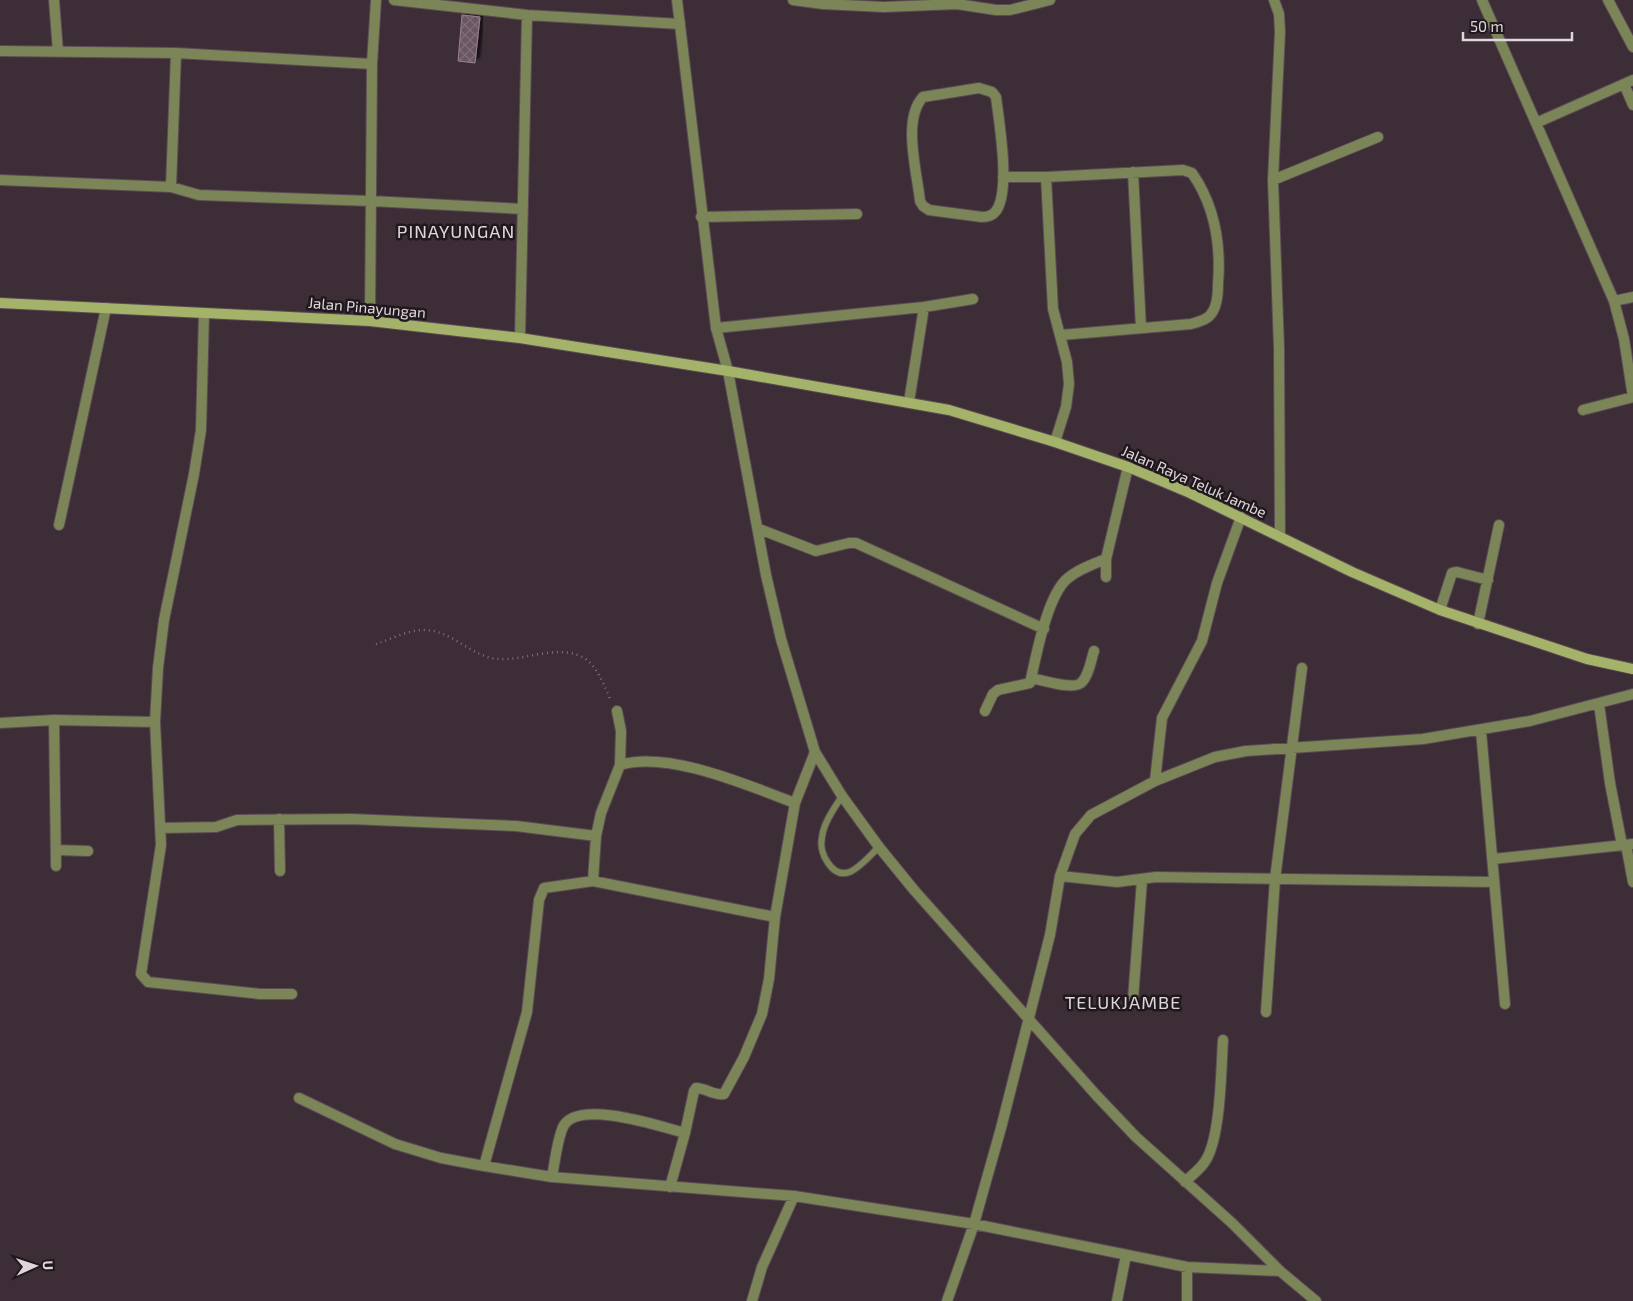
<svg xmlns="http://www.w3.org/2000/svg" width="1633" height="1301" viewBox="0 0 1633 1301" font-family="'Exo 2',sans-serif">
<defs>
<pattern id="building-cross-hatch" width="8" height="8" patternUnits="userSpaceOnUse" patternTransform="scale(1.25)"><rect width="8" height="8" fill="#695661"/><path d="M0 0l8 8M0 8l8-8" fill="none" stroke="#7e6d77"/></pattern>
<filter id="shadow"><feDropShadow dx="4.5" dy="-4.5" stdDeviation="1" flood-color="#0009"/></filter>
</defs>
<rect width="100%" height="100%" fill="#3d2d36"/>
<path fill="url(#building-cross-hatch)" stroke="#96828e" filter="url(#shadow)" d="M 462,15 L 480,17 L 475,63 L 458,61 Z"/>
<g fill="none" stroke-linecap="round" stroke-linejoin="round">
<defs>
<path id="service" d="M 842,796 C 834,809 824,822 822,837 C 820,846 823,856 828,863 C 845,888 864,861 879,847"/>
<path id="minor" d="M 54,0 L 58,52
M 394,0 L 527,15 L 680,24
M 793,0 L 823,4 L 884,7 L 957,4 L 996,10 L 1010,10 L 1050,0
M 1274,0 L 1279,14 L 1280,32 L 1273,180 L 1279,348 L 1280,536
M 1482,0 L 1614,301 L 1624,339 L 1633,397
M 1608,0 L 1633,47
M 0,51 L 176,53 L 372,64
M 1624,84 L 1633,105
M 979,88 L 992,92 L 996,97 C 999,122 1011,190 996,211 C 993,215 988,217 982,217 L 929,210 L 923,206 L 920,201 C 917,172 902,119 923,97 Z
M 1536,123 L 1633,80
M 1133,172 L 1141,328
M 1003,177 L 1046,177 L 1183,170 L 1192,173 C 1215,206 1221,246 1218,284 C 1218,294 1217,307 1211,314 C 1207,320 1198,322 1191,324 L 1061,335
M 1046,177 L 1053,309 L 1067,362 L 1069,384 L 1066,407 L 1055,442
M 0,180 L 171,187 L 199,195 L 371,201 L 522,209
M 1273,180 L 1378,137
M 171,187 L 176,53
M 701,217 L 857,214
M 1614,301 L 1633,297
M 204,313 L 201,430 L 194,474 L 164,620 L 158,668 L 155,722 L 161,845 L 141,974 L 148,982 L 260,994 L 292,994
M 370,321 L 372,64 L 376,0
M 716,328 L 924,307 L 973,299
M 520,338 L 527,15
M 728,371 L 766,575 L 781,639 L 815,752 L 842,796 L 879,847 L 914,890 L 1097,1096 L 1136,1137 L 1232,1223 L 1280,1271 L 1316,1301
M 909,402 L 924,307
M 1583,410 L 1633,397
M 59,525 L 106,308
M 759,529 L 816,551 L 849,543 L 856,543 L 1044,629
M 1106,577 L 1106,559 L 1128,467
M 1440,610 L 1452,573 L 1457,572 L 1488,580
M 1478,624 L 1499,525
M 1031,678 C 1042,680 1075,691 1082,682 C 1089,675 1091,660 1094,651
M 1599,704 L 1610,783 L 1622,845
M 985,711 L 993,694 L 998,690 L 1030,683 C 1036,657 1047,595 1068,578 C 1079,569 1093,564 1106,559
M 54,720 L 56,866
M 0,723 L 54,720 L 155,722
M 1481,731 L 1505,1004
M 620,765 C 668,750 749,786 795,803
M 1155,781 L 1162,718 L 1202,641 L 1217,583 L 1241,517
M 279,819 L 280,871
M 161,828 L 216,827 L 237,820 L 351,819 L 516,826 L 596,836
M 1626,845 L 1633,882
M 56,850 L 88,851
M 1493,859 L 1633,844
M 1060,876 L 1117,882 L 1156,877 L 1494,882
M 593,881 L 596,836 L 601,813 L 620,765 L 621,731 L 617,711
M 1133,999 L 1142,880
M 1266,1012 L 1275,879 L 1302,668
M 299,1098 L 395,1144 L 441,1158 L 484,1166 L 552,1177 L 794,1196 L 974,1224 L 1187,1267 L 1280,1271
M 484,1166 L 527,1012 L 539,900 L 544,888 L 593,881 L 775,917
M 552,1177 C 555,1161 557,1141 563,1127 C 577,1098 662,1127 685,1133
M 1185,1182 C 1191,1176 1199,1170 1204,1163 C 1221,1141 1221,1069 1223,1040
M 670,1187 L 685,1133 L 694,1091 L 696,1088 C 706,1088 714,1096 724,1094 L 744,1057 L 762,1014 L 769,979 L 775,917 L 795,803 L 815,752
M 1187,1267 L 1187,1301
M 752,1301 L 762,1267 L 794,1196
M 947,1301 L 974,1224 L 1001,1128 L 1050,935 L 1060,876 L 1075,834 L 1091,815 L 1155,781 L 1215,757 L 1246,751 L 1423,739 L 1530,721 L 1633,694
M 1117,1301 L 1126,1255"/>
<path id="tertiary" d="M 677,0 L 716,328 L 728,371"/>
<path id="secondary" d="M 0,303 L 370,321 L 520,338 L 728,371 L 949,410 L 1055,442 L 1128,467 L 1190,493 L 1352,572 L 1440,610 L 1587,659 L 1633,669"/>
</defs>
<use href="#service" stroke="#5a4b54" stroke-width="8"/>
<use href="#minor" stroke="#5a4b54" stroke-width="12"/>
<use href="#tertiary" stroke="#5a4b54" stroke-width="12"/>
<use href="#secondary" stroke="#5a4b54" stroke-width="12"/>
<path stroke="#7e7078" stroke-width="2.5" stroke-dasharray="1 4" stroke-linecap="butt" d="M 376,644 C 391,639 408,630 424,630 C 452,630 471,657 498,659 C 525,661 557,644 582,657 C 597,664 604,686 611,701"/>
<use href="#service" stroke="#7b8557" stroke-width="6"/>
<use href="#minor" stroke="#7b8557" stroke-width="10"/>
<use href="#tertiary" stroke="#7b8557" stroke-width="10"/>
<use href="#secondary" stroke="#a4b369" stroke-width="10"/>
</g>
<g text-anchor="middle" stroke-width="5" stroke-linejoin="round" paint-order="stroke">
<g font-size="15" fill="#e0d5db" stroke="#1f181c">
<text transform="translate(367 308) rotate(5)" y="5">Jalan Pinayungan</text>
<text transform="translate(1194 482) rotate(24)" y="5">Jalan Raya Teluk Jambe</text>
</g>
<g font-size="18" letter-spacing="1" fill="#e0d5db" stroke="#1f181c">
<text x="456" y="238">PINAYUNGAN</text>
<text x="1123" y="1009">TELUKJAMBE</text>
</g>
</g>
<g transform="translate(35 1266) rotate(87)" stroke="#1f181c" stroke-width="4" paint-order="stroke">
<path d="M0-4L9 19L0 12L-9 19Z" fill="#e0d5db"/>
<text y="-8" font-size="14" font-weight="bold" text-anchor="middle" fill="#e0d5db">U</text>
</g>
<path d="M1463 32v8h109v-8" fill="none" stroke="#e0d5db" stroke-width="2.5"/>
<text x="1470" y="32" font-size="15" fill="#e0d5db" stroke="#1f181c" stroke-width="4" paint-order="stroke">50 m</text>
</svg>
